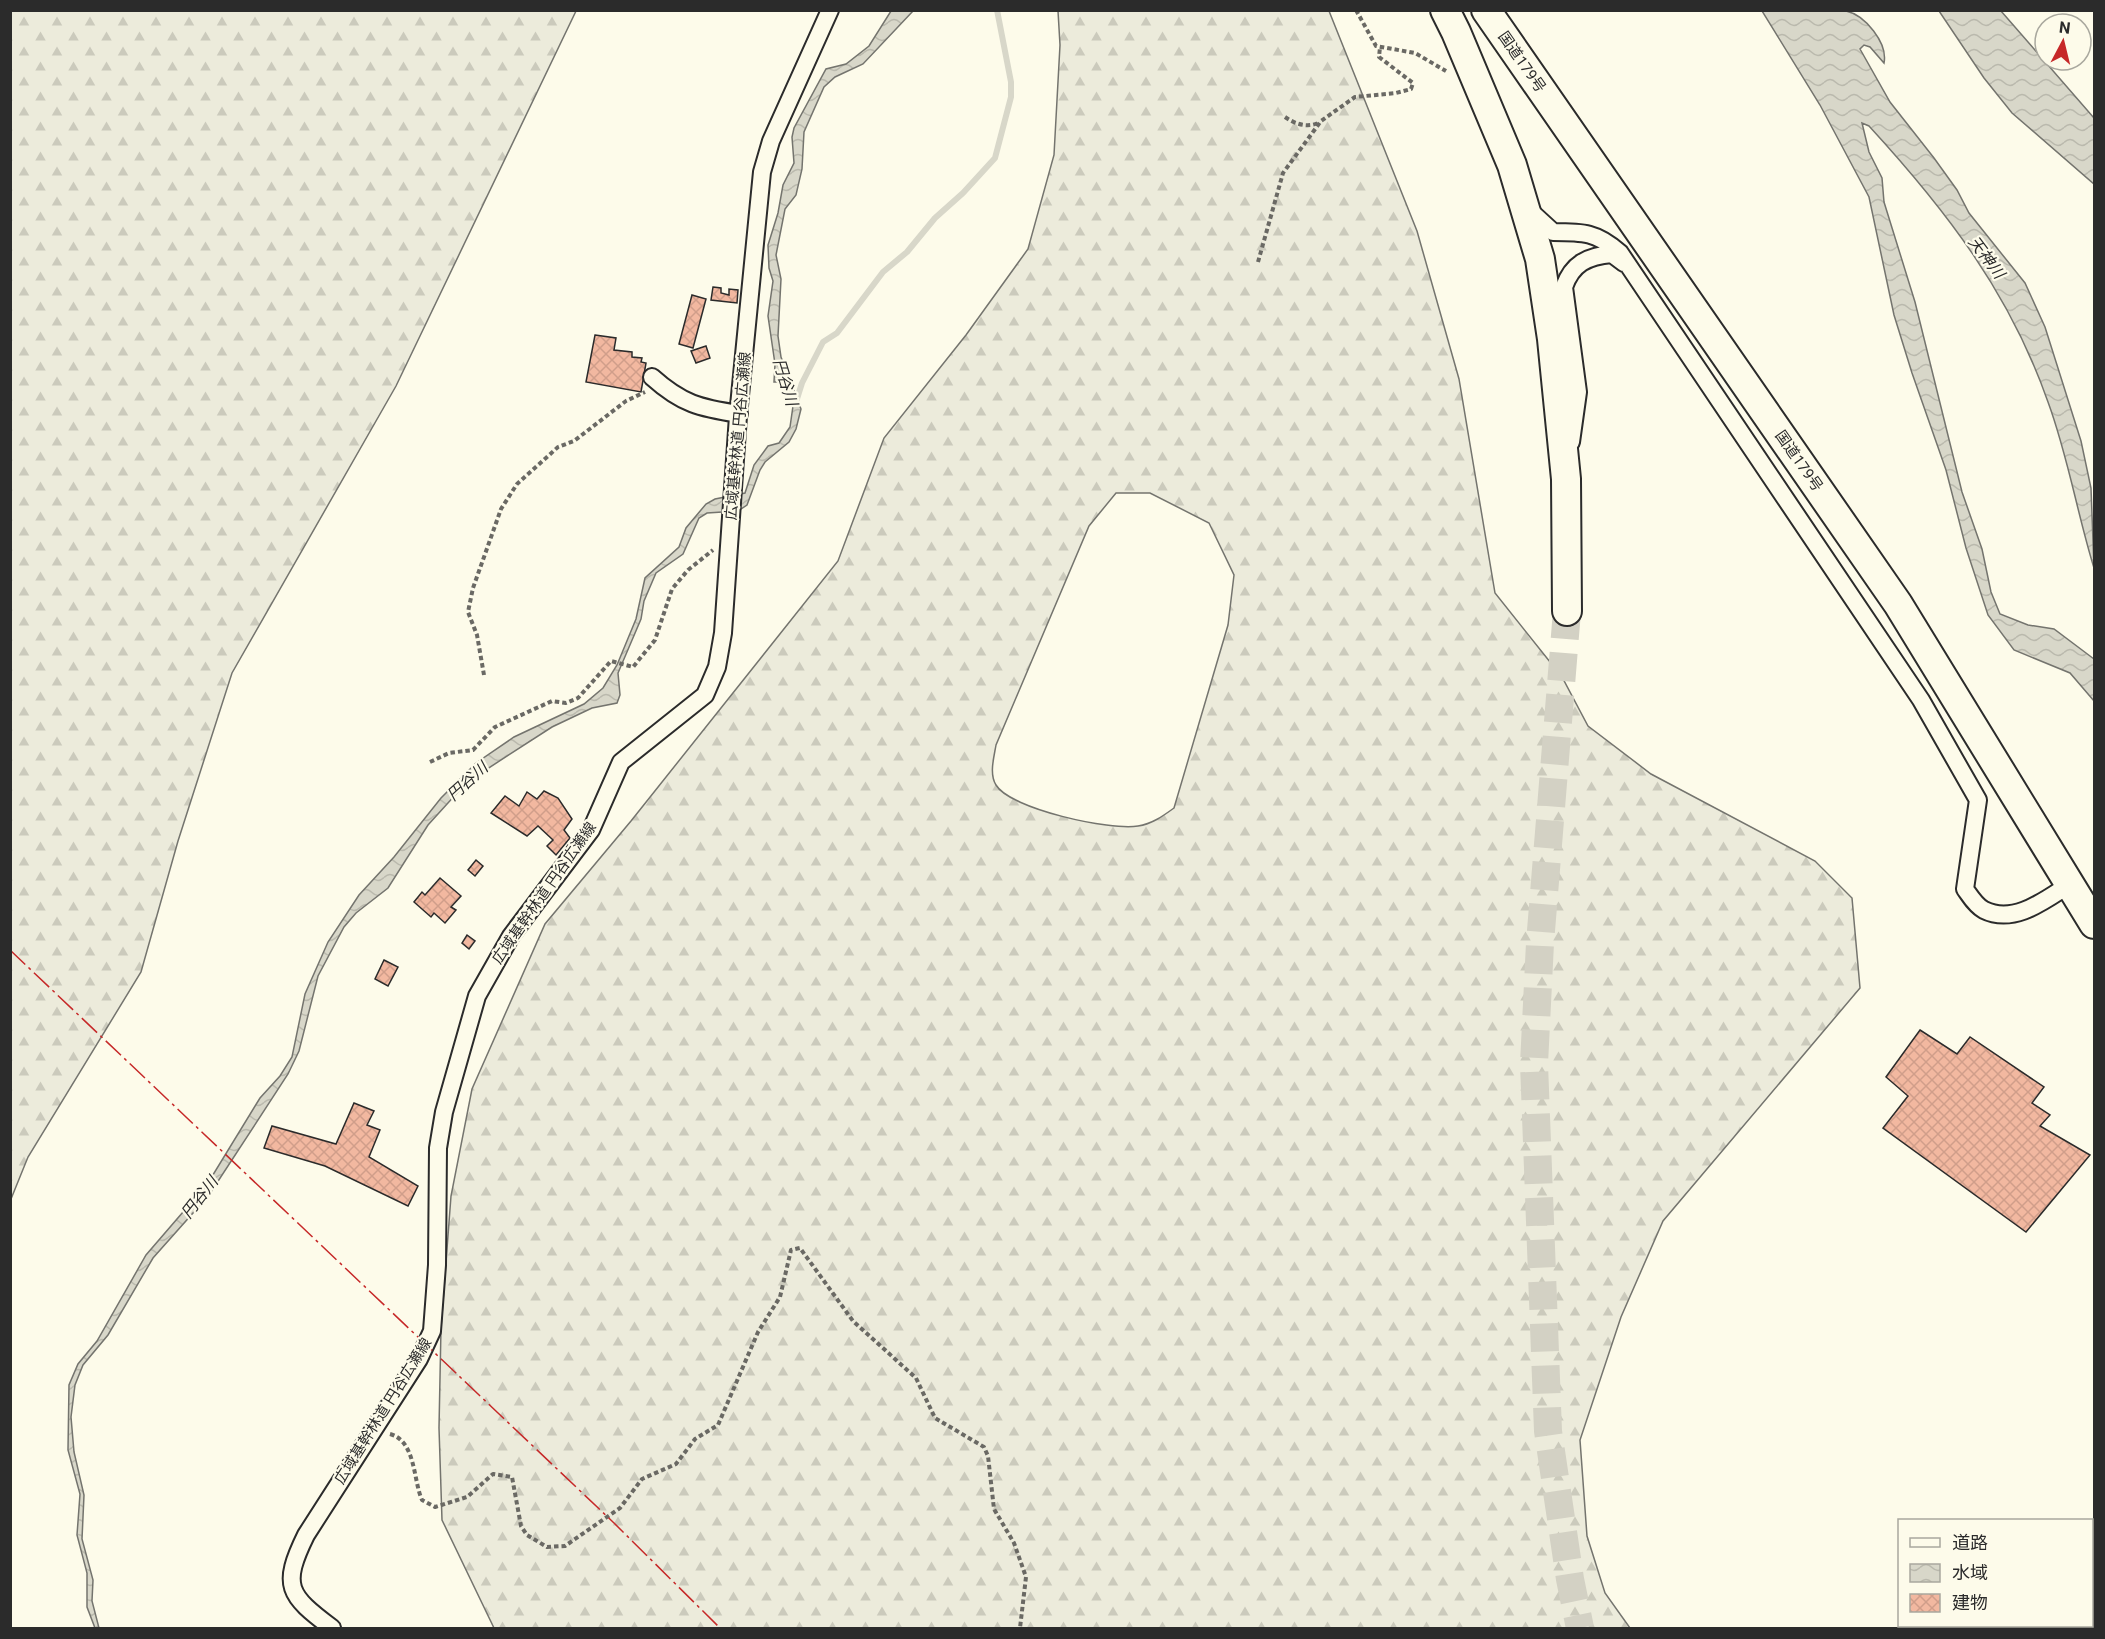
<svg xmlns="http://www.w3.org/2000/svg" width="2105" height="1639" viewBox="0 0 2105 1639" font-family="Roboto,'Noto Sans JP',sans-serif">
<defs>
<pattern id="forest-firs" width="22" height="20" patternUnits="userSpaceOnUse" patternTransform="scale(1.5)"><rect width="22" height="20" fill="#ecebdb"/><path d="M5 1l3.5 6h-7zM16 11l3.5 6h-7z" fill="#cbcabc"/></pattern>
<pattern id="water-waves" width="16" height="10" patternUnits="userSpaceOnUse" patternTransform="scale(1.5)"><rect width="16" height="10" fill="#d8d7c9"/><path d="M0 5q4-4 8 0t8 0" fill="none" stroke="#bab9ad"/></pattern>
<pattern id="building-cross-hatch" width="8" height="8" patternUnits="userSpaceOnUse" patternTransform="scale(1.5)"><rect width="8" height="8" fill="#f2b8a0"/><path d="M0 0l8 8M0 8l8-8" fill="none" stroke="#d09e8a"/></pattern>
</defs>
<rect width="100%" height="100%" fill="#fdfbea"/>
<path fill="url(#forest-firs)" stroke="#74746e" stroke-width="1.5" fill-rule="evenodd" d="M 11,10 L 576,11 L 396,386 L 232,673 L 178,841 L 141,972 L 28,1157 L 11,1199 Z
M 1058,11 L 1329,11 L 1417,231 L 1459,379 L 1495,593 L 1562,677 L 1588,726 L 1651,774 L 1815,861 L 1852,898 L 1860,988 L 1663,1221 L 1621,1317 L 1580,1440 L 1587,1536 L 1605,1593 L 1630,1628 L 494,1628 L 442,1520 L 439,1428 L 441,1328 L 451,1196 L 472,1089 L 545,924 L 631,821 L 838,561 L 884,438 L 966,335 L 1028,249 L 1054,155 L 1060,45 ZM 1116,493 L 1150,493 L 1209,523 L 1234,575 L 1228,625 L 1174,808 C 1163,816 1152,824 1138,826 C 1111,831 1010,809 996,785 C 989,774 994,757 996,745 L 1089,526 Z"/>
<path fill="url(#water-waves)" stroke="#74746e" stroke-width="1.5" d="M 891,11 L 913,11 L 863,64 L 835,77 L 824,87 L 804,132 L 802,169 L 796,195 L 785,209 L 776,255 L 781,279 L 778,336 L 781,357 L 801,409 L 796,429 L 789,442 L 765,462 L 760,470 L 747,505 L 738,511 L 707,513 L 699,518 L 683,554 L 656,573 L 644,601 L 641,619 L 618,673 L 620,695 L 617,703 L 592,708 L 552,727 L 467,782 L 428,825 L 388,888 L 356,913 L 344,927 L 318,976 L 299,1051 L 288,1074 L 209,1195 L 153,1258 L 108,1335 L 83,1365 L 75,1385 L 71,1417 L 74,1452 L 84,1495 L 82,1539 L 93,1580 L 92,1601 L 99,1628 L 95,1628 L 87,1607 L 87,1573 L 77,1535 L 80,1494 L 68,1450 L 69,1385 L 78,1364 L 97,1341 L 146,1255 L 208,1183 L 260,1098 L 280,1076 L 292,1057 L 305,994 L 328,942 L 359,895 L 394,857 L 441,798 L 476,763 L 514,737 L 584,704 L 603,688 L 617,665 L 636,619 L 645,578 L 679,547 L 686,528 L 706,504 L 715,499 L 745,493 L 754,465 L 768,446 L 779,443 L 790,427 L 793,406 L 789,394 L 779,382 L 774,382 L 775,364 L 768,316 L 773,281 L 769,268 L 768,245 L 778,213 L 783,185 L 794,163 L 792,137 L 794,128 L 826,69 L 846,64 L 869,46 Z
M 1762,11 C 1784,10 1826,6 1846,11 C 1865,15 1888,43 1884,63 L 1870,47 L 1864,45 L 1860,49 L 1890,102 L 1934,158 L 1957,190 L 1969,213 L 2025,283 L 2045,327 L 2081,441 L 2091,488 L 2094,568 C 2077,513 2068,456 2048,402 C 2010,293 1946,210 1869,126 L 1862,123 L 1869,152 L 1882,178 L 1884,202 L 1915,302 L 1962,492 L 1982,549 L 1991,592 L 2000,614 L 2028,625 L 2054,629 L 2094,659 L 2094,701 L 2070,673 L 2014,650 L 1988,615 L 1966,548 L 1946,470 L 1912,373 L 1894,315 L 1869,197 L 1820,105 Z
M 1939,11 L 2001,11 L 2094,118 L 2094,184 L 2012,113 L 1984,78 Z"/>
<g fill="none" stroke-linecap="round" stroke-linejoin="round">
<path stroke="#d8d7c9" stroke-width="6" d="M 795,405 L 802,383 L 823,342 L 837,333 L 883,272 L 907,252 L 935,218 L 963,193 L 995,158 L 1011,97 L 1011,82 L 997,10"/>
</g>
<path fill="url(#building-cross-hatch)" stroke="#2b2b2b" stroke-width="1.5" d="M 713,287 L 721,288 L 721,293 L 729,295 L 729,289 L 738,290 L 737,303 L 711,300 Z
M 692,295 L 706,299 L 693,348 L 679,344 Z
M 595,335 L 616,338 L 614,350 L 632,352 L 632,357 L 642,358 L 641,362 L 646,363 L 641,392 L 586,382 Z
M 706,346 L 710,358 L 696,363 L 691,351 Z
M 544,791 L 558,798 L 572,819 L 564,830 L 570,838 L 556,855 L 547,846 L 553,840 L 538,826 L 527,836 L 491,813 L 505,796 L 519,806 L 527,792 L 537,799 Z
M 476,860 L 483,866 L 475,876 L 468,870 Z
M 440,878 L 461,896 L 451,907 L 456,910 L 445,923 L 434,913 L 431,917 L 414,902 L 422,892 L 425,895 Z
M 467,935 L 475,941 L 469,949 L 462,943 Z
M 384,960 L 398,967 L 388,986 L 375,979 Z
M 1920,1030 L 1957,1054 L 1970,1037 L 2044,1087 L 2032,1103 L 2050,1115 L 2040,1126 L 2090,1155 L 2026,1232 L 1883,1128 L 1908,1096 L 1886,1077 Z
M 354,1103 L 374,1111 L 367,1125 L 380,1130 L 369,1157 L 418,1186 L 408,1206 L 325,1166 L 264,1148 L 272,1126 L 336,1144 Z"/>
<g fill="none" stroke-linecap="round" stroke-linejoin="round">
<path stroke="#d3d1c4" stroke-width="28" stroke-dasharray="28 14" stroke-linecap="butt" d="M 1567,611 L 1540,943 L 1534,1064 L 1548,1431 L 1570,1579 L 1580,1628"/>
<defs>
<path id="minor" d="M 1529,210 L 1553,232 C 1583,232 1597,232 1620,253 L 1921,700 L 1978,800 L 1965,889 C 1970,896 1976,906 1984,910 C 2014,925 2045,900 2070,884
M 652,377 C 682,404 700,408 739,414
M 1571,442 L 1578,392 L 1564,287 C 1572,264 1587,256 1612,254 L 1624,263
M 332,1628 C 288,1595 281,1586 306,1535 L 419,1359 L 432,1331 L 437,1265 L 438,1148 L 444,1112 L 477,996 L 511,936 L 591,830 L 621,762 L 705,695 L 717,667 L 723,633 L 738,416 L 762,172 L 771,141 L 830,10"/>
<path id="trunk" d="M 1445,10 L 1456,32 L 1512,165 L 1540,259 L 1552,339 L 1566,479 L 1567,611
M 1486,10 L 1898,604 L 2094,924"/>
</defs>
<use href="#minor" stroke="#2b2b2b" stroke-width="20"/>
<use href="#trunk" stroke="#2b2b2b" stroke-width="32"/>
<path stroke="#6a6964" stroke-width="4" stroke-dasharray="4.5 3" stroke-linecap="butt" d="M 1356,10 L 1376,46 L 1415,53 L 1446,71
M 1285,117 C 1295,124 1307,128 1318,123
M 1258,262 L 1283,173 L 1321,121 L 1355,97 L 1396,93 L 1411,89 L 1413,83 L 1379,57 L 1380,47
M 484,675 L 477,635 L 468,612 L 473,588 L 501,509 L 517,484 L 558,447 L 574,441 L 626,401 L 645,392
M 430,762 L 449,753 L 473,750 L 495,727 L 552,701 L 566,703 L 578,698 L 611,661 L 633,667 L 655,640 L 672,589 L 688,570 L 713,550
M 390,1434 C 416,1441 413,1480 422,1500 L 435,1507 L 467,1497 L 493,1474 L 512,1477 L 521,1526 L 527,1535 L 547,1547 L 565,1546 L 620,1508 L 642,1479 L 676,1464 L 695,1439 L 718,1425 L 758,1332 L 780,1297 L 791,1250 L 800,1248 L 853,1321 L 916,1378 L 935,1418 L 984,1447 L 988,1456 L 994,1509 L 1014,1543 L 1026,1577 L 1020,1628"/>
<use href="#minor" stroke="#fdfbea" stroke-width="16"/>
<use href="#trunk" stroke="#fdfbea" stroke-width="28"/>
<path stroke="#c62828" stroke-width="1.5" stroke-dasharray="21 4.5 3 4.5" stroke-linecap="butt" d="M 10,950 L 614,1523 L 720,1628"/>
</g>
<g text-anchor="middle" stroke-width="4.5" stroke-linejoin="round" paint-order="stroke">
<g font-size="15" fill="#2b2b2b" stroke="#fdfbea">
<text transform="translate(1522 62) rotate(55)" y="5">国道179号</text>
<text transform="translate(738 436) rotate(-85)" y="5">広域基幹林道 円谷広瀬線</text>
<text transform="translate(1799 461) rotate(55)" y="5">国道179号</text>
<text transform="translate(544 893) rotate(-55)" y="5">広域基幹林道 円谷広瀬線</text>
<text transform="translate(383 1411) rotate(-58)" y="5">広域基幹林道 円谷広瀬線</text>
</g>
<g font-size="16" font-style="italic" fill="#2b2b2b" stroke="#fdfbea">
<text transform="translate(1987 257) rotate(53)" y="6">天神川</text>
<text transform="translate(786 382) rotate(73)" y="6">円谷川</text>
<text transform="translate(467 781) rotate(-42)" y="6">円谷川</text>
<text transform="translate(199 1197) rotate(-52)" y="6">円谷川</text>
</g>
</g>
<rect width="2105" height="1639" fill="none" stroke="#2b2b2b" stroke-width="24"/>
<rect x="1898" y="1519" width="195" height="108" fill="#fdfbea" stroke="#a9a89e" stroke-width="1.5"/>
<rect x="1910" y="1538" width="30" height="9" fill="#fdfbea" stroke="#a9a89e" stroke-width="1.5"/>
<text x="1952" y="1549" font-size="18" fill="#2b2b2b">道路</text>
<rect x="1910" y="1564" width="30" height="18" fill="url(#water-waves)" stroke="#a9a89e" stroke-width="1.5"/>
<text x="1952" y="1579" font-size="18" fill="#2b2b2b">水域</text>
<rect x="1910" y="1594" width="30" height="18" fill="url(#building-cross-hatch)" stroke="#a9a89e" stroke-width="1.5"/>
<text x="1952" y="1609" font-size="18" fill="#2b2b2b">建物</text>
<g transform="translate(2063 42) rotate(7)"><circle r="28" fill="#fdfbea" stroke="#a9a89e" stroke-width="1.5"/>
<path d="M0-4.5L10 22L0 15L-10 22Z" fill="#c62828"/>
<text y="-9" font-size="16" font-weight="bold" text-anchor="middle" fill="#2b2b2b">N</text>
</g>
</svg>
